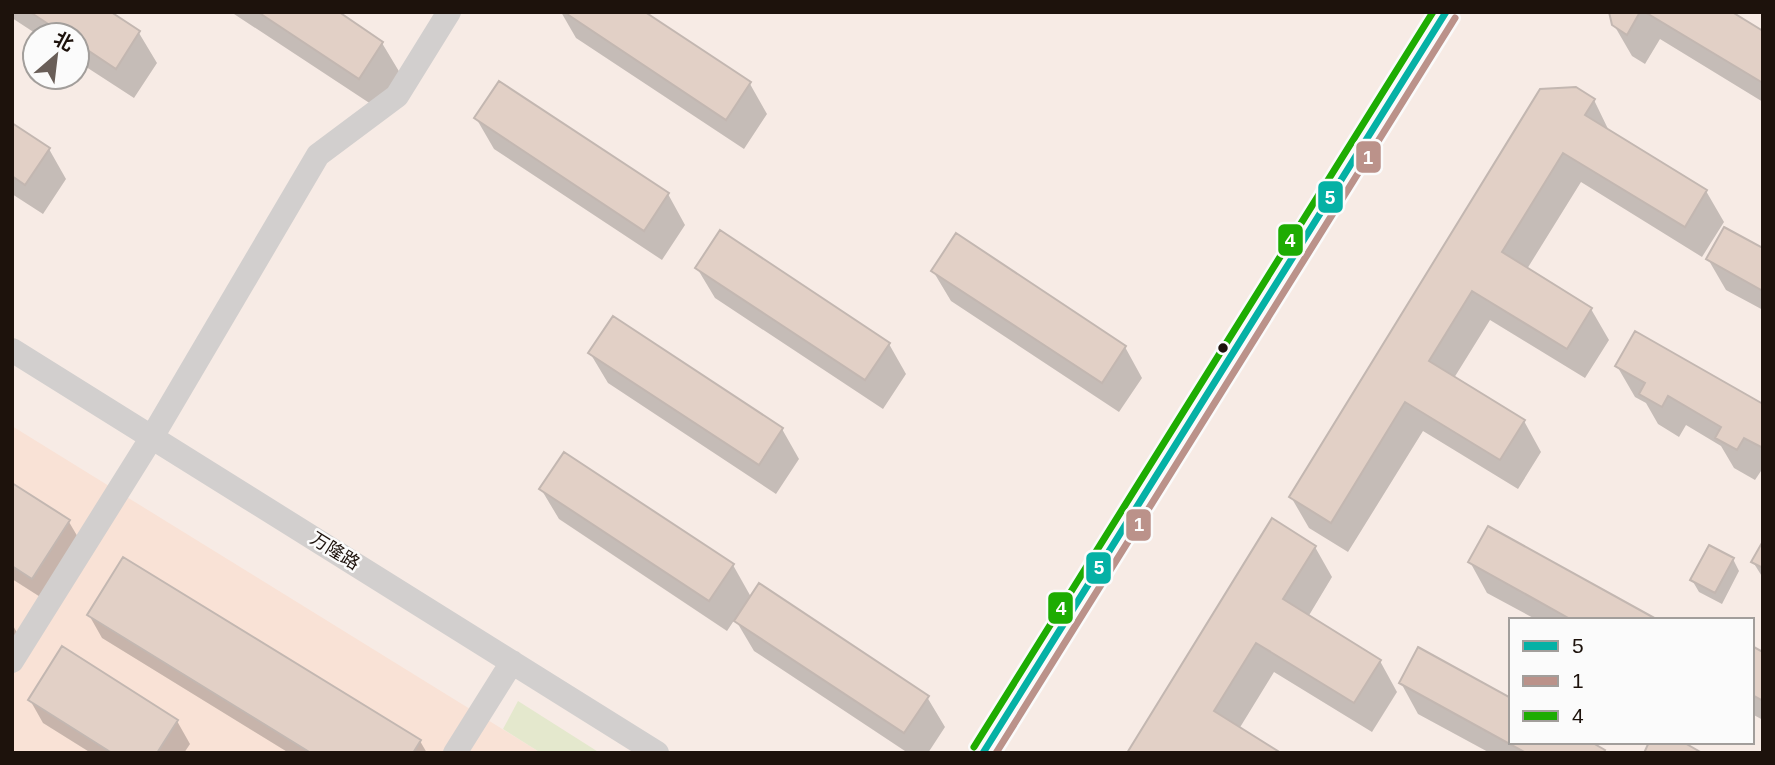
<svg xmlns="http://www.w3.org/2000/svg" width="1775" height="765" viewBox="0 0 1775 765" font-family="Helvetica,'Noto Sans SC',sans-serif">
<rect width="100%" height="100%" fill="#f7ebe5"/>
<path fill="#f9e2d6" d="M 12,426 L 541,753 L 12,753 Z"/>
<path fill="#e4e8cd" d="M 518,701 L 600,753 L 541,753 L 503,729 Z"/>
<path fill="#0003" d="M 12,12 L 108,12 L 139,33 L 157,63 L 134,98 L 77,61 L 77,35 L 38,35 L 12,18 Z
M 231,12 L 336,12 L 382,43 L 400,73 L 377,108 Z
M 561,12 L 641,12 L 750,84 L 767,114 L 744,149 L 576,38 Z
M 1611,12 L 1728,12 L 1763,33 L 1763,102 L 1660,39 L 1645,64 L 1632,56 L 1614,25 Z
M 1594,100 L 1610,133 L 1706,191 L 1724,222 L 1702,257 L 1581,182 L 1527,269 L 1591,309 L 1609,340 L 1585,378 L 1490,320 L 1454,378 L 1524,421 L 1541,452 L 1518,489 L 1423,431 L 1348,552 L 1309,528 L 1291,497 Z
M 476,118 L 668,194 L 685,225 L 662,260 L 494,149 Z
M 12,125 L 49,149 L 66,179 L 43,214 L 12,194 Z
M 1763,250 L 1763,310 L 1726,290 L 1708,259 Z
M 697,268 L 889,344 L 906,374 L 883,409 L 715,298 Z
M 933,271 L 1125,347 L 1142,378 L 1119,412 L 951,301 Z
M 590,353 L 782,429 L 799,459 L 776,494 L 608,383 Z
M 1617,366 L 1763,406 L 1763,468 L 1755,480 L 1734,468 L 1721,446 L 1686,425 L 1679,437 L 1658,424 L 1646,403 L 1635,397 Z
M 12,485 L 69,522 L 82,544 L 45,600 L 12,579 Z
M 541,489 L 733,565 L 751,597 L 927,697 L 945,727 L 928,753 L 908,753 L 754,651 L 735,619 L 727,631 L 559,519 Z
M 1763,545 L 1763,578 L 1753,562 Z
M 1315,547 L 1332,577 L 1308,617 L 1380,661 L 1397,692 L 1372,732 L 1274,672 L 1239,729 L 1129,753 Z
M 1733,559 L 1739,571 L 1722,604 L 1699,592 L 1692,580 Z
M 1470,562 L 1654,620 L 1537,620 L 1487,593 Z
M 89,615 L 420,741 L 427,753 L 289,753 L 102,638 Z
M 12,624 L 22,641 L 12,655 Z
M 1752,648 L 1763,654 L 1763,720 L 1752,714 Z
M 1401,683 L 1511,742 L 1605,753 L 1490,753 L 1418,714 Z
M 30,700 L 177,721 L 190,744 L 184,753 L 91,753 L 43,723 Z"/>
<path fill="#e2d0c6" stroke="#c3b7b1" stroke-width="2" d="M 30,12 L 111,12 L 140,31 L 116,69 L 77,43 L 77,35 L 65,35 Z
M 258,12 L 339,12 L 383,42 L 359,79 Z
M 564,12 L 645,12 L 751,82 L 726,120 Z
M 1609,12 L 1640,12 L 1627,35 L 1612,25 Z
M 1645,12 L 1732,12 L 1763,31 L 1763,83 Z
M 499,81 L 669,193 L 644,231 L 474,118 Z
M 1576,87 L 1595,99 L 1585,115 L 1707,190 L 1685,227 L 1563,153 L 1502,252 L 1592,308 L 1567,349 L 1472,291 L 1429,361 L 1525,420 L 1500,460 L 1405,402 L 1331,523 L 1289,497 L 1540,89 Z
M 12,123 L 50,148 L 25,185 L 12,176 Z
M 1724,227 L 1763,248 L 1763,291 L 1706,259 Z
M 720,230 L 890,343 L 865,380 L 695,268 Z
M 956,233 L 1126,346 L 1102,383 L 931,271 Z
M 613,316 L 783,428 L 759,465 L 588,353 Z
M 1635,331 L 1763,404 L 1763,448 L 1744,438 L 1737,450 L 1715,438 L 1721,427 L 1668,396 L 1662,407 L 1639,394 L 1645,383 L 1615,366 Z
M 564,452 L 734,564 L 709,601 L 539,489 Z
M 12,483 L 70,520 L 32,579 L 12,566 Z
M 1272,518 L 1316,546 L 1283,599 L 1381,660 L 1354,703 L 1256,643 L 1214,711 L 1281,753 L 1127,753 Z
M 1488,526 L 1658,620 L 1572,620 L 1468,562 Z
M 1763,541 L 1763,568 L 1751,562 Z
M 1709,545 L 1734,558 L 1715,593 L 1690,580 Z
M 123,557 L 421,740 L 413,753 L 311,753 L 87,615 Z
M 759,583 L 929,696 L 904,733 L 734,621 Z
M 62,646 L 178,720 L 157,753 L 112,753 L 28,700 Z
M 1752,646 L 1763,652 L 1763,701 L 1752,695 Z
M 1418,647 L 1511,698 L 1511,742 L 1591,742 L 1605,750 L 1603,753 L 1526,753 L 1399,683 Z
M 1649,742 L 1683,742 L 1702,753 L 1644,753 Z"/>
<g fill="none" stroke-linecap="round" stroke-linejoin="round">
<path stroke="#d2cfce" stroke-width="24" d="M 12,350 L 657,753
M 12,661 L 152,437 L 318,155 L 397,96 L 449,12
M 455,753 L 512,662
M 983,753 L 1446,12"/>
<defs>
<path id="bus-1" d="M 983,753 L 1446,12"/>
<path id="bus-2" d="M 996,753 L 1455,18"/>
<path id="bus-3" d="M 974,747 L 1433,12"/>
</defs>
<use href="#bus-1" stroke="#fbfbfb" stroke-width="12"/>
<use href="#bus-2" stroke="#fbfbfb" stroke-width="12"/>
<use href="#bus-3" stroke="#fbfbfb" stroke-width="12"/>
<use href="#bus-1" stroke="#05b1a5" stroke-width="7"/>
<use href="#bus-2" stroke="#bb928a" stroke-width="7"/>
<use href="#bus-3" stroke="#1eac02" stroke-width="7"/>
</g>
<circle fill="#1d120c" stroke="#fbfbfb" stroke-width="2.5" cx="1223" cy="348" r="6"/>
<g text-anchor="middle" stroke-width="5" stroke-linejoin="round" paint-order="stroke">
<g font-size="18" fill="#1d120c" stroke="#fbfbfb">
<text transform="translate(335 551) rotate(32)" y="6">万隆路</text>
</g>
</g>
<g stroke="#fbfbfb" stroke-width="2.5">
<rect x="1355" y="140" width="27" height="34" rx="7" fill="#bb928a"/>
<rect x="1317" y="180" width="27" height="34" rx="7" fill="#05b1a5"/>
<rect x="1277" y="223" width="27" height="34" rx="7" fill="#1eac02"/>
<rect x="1125" y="508" width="27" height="34" rx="7" fill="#bb928a"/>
<rect x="1085" y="551" width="27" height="34" rx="7" fill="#05b1a5"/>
<rect x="1047" y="591" width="27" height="34" rx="7" fill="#1eac02"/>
</g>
<g font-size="19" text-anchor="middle" font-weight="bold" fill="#fff">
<text x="1368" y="164">1</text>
<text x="1330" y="204">5</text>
<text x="1290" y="247">4</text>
<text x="1139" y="531">1</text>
<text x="1099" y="574">5</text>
<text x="1061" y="615">4</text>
</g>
<rect width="1775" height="765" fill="none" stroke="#1d120c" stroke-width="28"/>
<rect x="1509" y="618" width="245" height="126" fill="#fbfbfb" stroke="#a29e9b" stroke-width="2"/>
<rect x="1523" y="641" width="35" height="10" fill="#05b1a5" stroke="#a29e9b" stroke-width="2"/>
<text x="1572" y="653" font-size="21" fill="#1d120c">5</text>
<rect x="1523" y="676" width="35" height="10" fill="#bb928a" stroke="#a29e9b" stroke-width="2"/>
<text x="1572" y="688" font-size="21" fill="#1d120c">1</text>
<rect x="1523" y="711" width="35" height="10" fill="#1eac02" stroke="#a29e9b" stroke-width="2"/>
<text x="1572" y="723" font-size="21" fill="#1d120c">4</text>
<g transform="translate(56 56) rotate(28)"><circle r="33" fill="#fbfbfb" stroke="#a29e9b" stroke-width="2"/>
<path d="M0-5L12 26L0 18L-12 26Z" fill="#695e58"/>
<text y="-10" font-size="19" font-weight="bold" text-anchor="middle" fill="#1d120c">北</text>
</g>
</svg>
